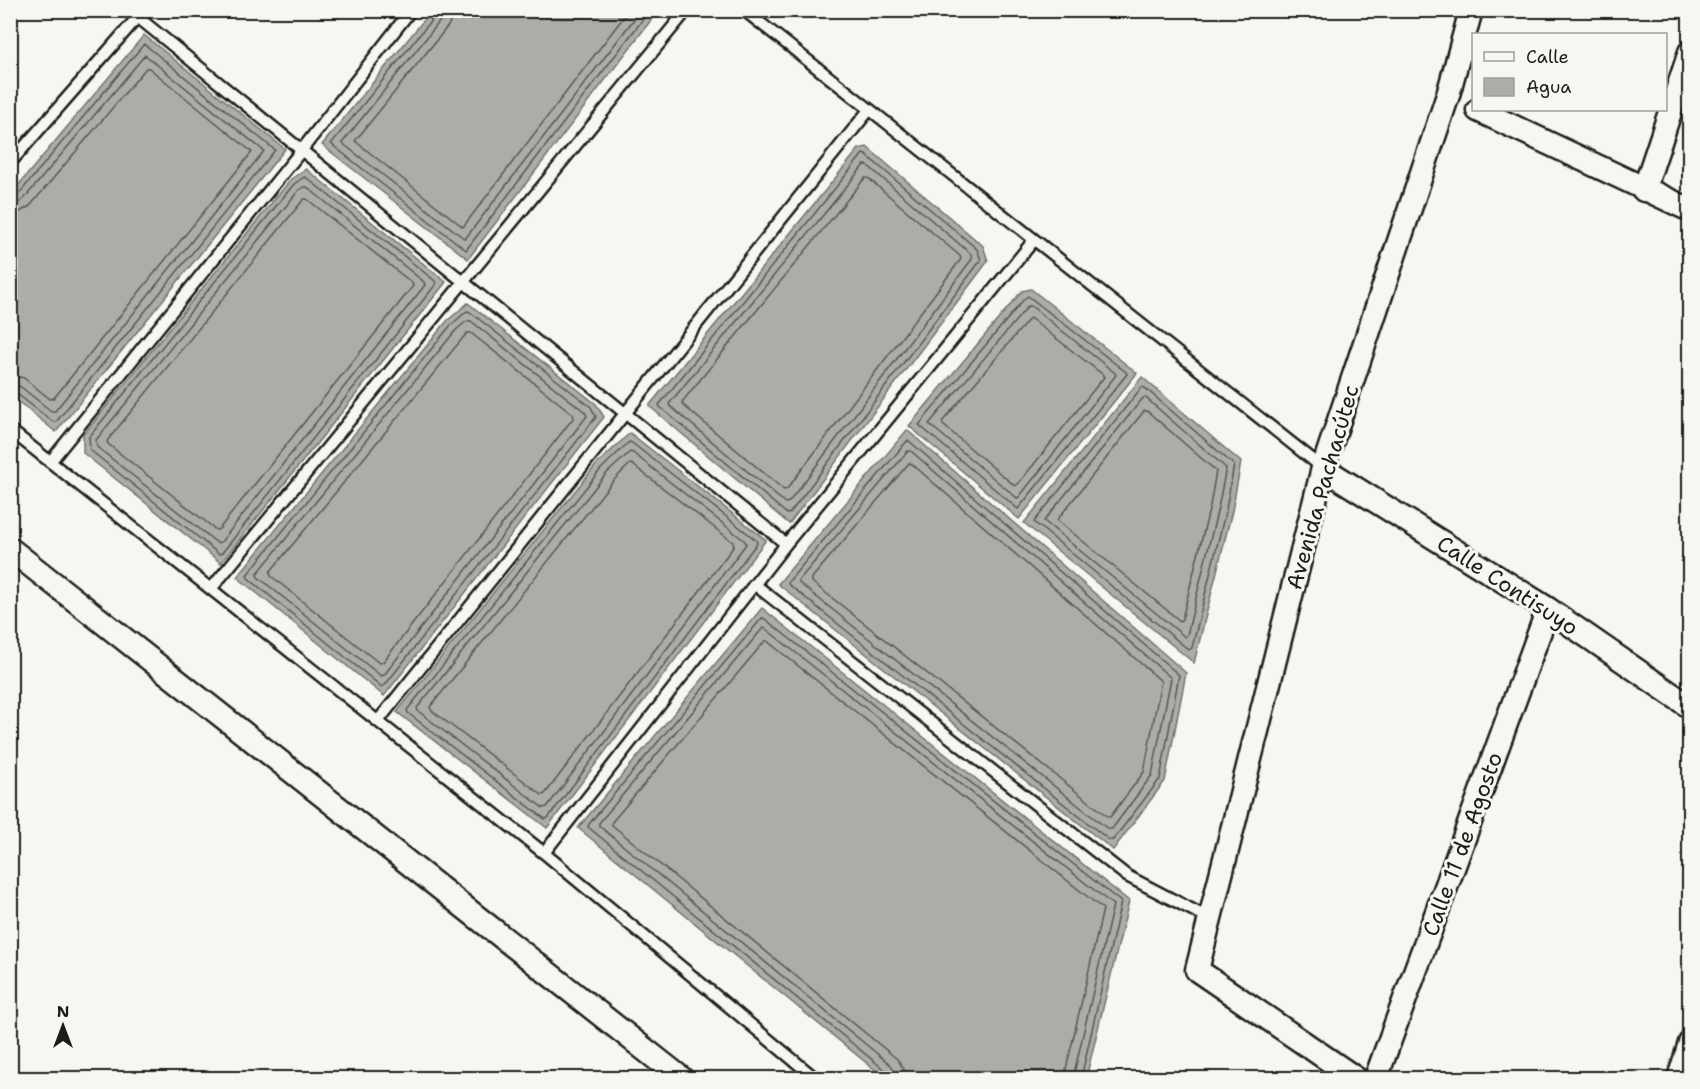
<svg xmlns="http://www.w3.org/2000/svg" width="1700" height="1089" viewBox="0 0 1700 1089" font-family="'Shantell Sans',sans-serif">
<rect width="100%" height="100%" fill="#f6f6f2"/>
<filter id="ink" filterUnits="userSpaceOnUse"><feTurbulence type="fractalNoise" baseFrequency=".0167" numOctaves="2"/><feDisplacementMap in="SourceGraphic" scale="12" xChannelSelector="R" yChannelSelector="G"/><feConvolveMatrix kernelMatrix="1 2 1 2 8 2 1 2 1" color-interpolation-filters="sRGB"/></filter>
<g filter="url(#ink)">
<path fill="#acaca9" stroke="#727271" stroke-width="1.5" d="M 432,10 L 658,11 L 468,259 L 322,145 Z
M 144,35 L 285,149 L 56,432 L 11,396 L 11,194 Z
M 867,147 L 983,246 L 988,261 L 789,524 L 649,406 L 859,149 Z
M 306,169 L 446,282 L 221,563 L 83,453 L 83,435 L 291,179 Z
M 1031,289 L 1137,373 L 1019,519 L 909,426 L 1022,291 Z
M 468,303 L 596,404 L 604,417 L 384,696 L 237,577 L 447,321 Z
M 1142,377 L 1241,462 L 1232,511 L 1194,663 L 1024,523 Z
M 907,430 L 1186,673 L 1165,781 L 1113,850 L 778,584 Z
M 630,433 L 766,540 L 547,828 L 397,712 L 596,465 Z
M 762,608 L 1129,901 L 1086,1078 L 885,1078 L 578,828 Z"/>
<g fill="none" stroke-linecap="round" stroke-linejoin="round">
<path stroke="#565654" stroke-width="1.5" d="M 436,10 L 434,17 L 331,144 L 466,250 L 650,10
M 443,10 L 440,21 L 342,143 L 465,239 L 641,10
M 452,10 L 452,18 L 448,26 L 355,141 L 463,227 L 629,10
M 863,154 L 866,155 L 977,249 L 981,260 L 790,513 L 787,514 L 660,407 L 659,405 Z
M 864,165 L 867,165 L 971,254 L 972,259 L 789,502 L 785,503 L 670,406 L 669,404 Z
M 304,177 L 307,178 L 435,281 L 436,284 L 222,553 L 219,554 L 90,450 L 89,437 L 294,184 Z
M 865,178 L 868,178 L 960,256 L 961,259 L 787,489 L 784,490 L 683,405 L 682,402 Z
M 304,187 L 307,187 L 424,282 L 425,285 L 221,542 L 217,543 L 97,447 L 96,440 L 299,190 Z
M 10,197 L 18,195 L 144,44 L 275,150 L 56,422 L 53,422 L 16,393 L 10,392
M 304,199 L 307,199 L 412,283 L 413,286 L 219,529 L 216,530 L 108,444 L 107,441 Z
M 10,205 L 17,204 L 23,200 L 145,55 L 264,151 L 55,411 L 51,411 L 21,387 L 10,384
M 10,214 L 20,212 L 30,206 L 146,68 L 149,68 L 252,152 L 54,398 L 50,399 L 24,378 L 10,375
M 1028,296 L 1126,372 L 1127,374 L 1018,509 L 919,425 L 1025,298 Z
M 1028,306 L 1031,306 L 1115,373 L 1116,375 L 1019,497 L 1017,498 L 929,424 Z
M 467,311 L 470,312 L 591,407 L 596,417 L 385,685 L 382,687 L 248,578 L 247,575 L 451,325 Z
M 1030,318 L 1102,374 L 1104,377 L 1018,484 L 1015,486 L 943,425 L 942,422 Z
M 467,321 L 471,321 L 585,412 L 587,416 L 384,675 L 381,676 L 258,577 L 257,574 L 456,330 Z
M 467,333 L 471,333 L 573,414 L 574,417 L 383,662 L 379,663 L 271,576 L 270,572 Z
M 1142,387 L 1145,388 L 1234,465 L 1226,509 L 1192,648 L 1189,650 L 1034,522 Z
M 1143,398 L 1146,398 L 1226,468 L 1218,508 L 1187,635 L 1185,637 L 1044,521 Z
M 1144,411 L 1147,411 L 1216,471 L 1210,506 L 1182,619 L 1180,621 L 1057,520 Z
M 908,440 L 1179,675 L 1160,779 L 1113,840 L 1109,840 L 788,584 L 789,581 Z
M 629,442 L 632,443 L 756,540 L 757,543 L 548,818 L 545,819 L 408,713 L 407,710 L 601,469 Z
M 908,451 L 911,451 L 1171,678 L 1152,775 L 1112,829 L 1108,829 L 799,583 L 799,580 Z
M 630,452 L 633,453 L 745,541 L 746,544 L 547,807 L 543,808 L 418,711 L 417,708 L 606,474 Z
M 909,463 L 912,464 L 1161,681 L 1144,772 L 1110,817 L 1107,816 L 812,582 L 812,578 Z
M 630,464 L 633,465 L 733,542 L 734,546 L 545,794 L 542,795 L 431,710 L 430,707 L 613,481 Z
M 888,1078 L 886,1071 L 588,827 L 589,824 L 762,618 L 765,619 L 1121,902 L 1081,1078
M 896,1078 L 895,1072 L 891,1065 L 599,826 L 599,823 L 763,628 L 766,629 L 1113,905 L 1073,1078
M 905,1078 L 904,1069 L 897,1059 L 612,825 L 612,822 L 765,641 L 767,641 L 1103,909 L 1064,1078"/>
<defs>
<path id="lane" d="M 129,10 L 786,544
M 744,10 L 1323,468
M 10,163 L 144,10
M 10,430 L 544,853 L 815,1078
M 50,462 L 301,151 L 411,10
M 754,584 L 1127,876 L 1210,919
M 211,589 L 687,10
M 378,721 L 869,110
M 544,853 L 786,544 L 1034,240"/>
<path id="street" d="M 1478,110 L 1690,210
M 1644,190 L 1690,52
M 1323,468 L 1548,609 L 1690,707
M 10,549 L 681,1078
M 1355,1078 L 1197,970 L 1323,468 L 1448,95 L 1471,10
M 1376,1078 L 1548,609
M 1679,1078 L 1690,1043"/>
</defs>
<use href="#lane" stroke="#1c1c1c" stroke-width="15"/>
<use href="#street" stroke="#1c1c1c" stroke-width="27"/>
<use href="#lane" stroke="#f6f6f2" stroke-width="10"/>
<use href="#street" stroke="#f6f6f2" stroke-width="22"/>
</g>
</g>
<g text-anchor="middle" stroke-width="6" stroke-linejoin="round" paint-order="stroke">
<g font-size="22" fill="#1c1c1c" stroke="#f6f6f2">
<text transform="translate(1322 487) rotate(-74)" y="8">Avenida Pachacútec</text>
<text transform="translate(1508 585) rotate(33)" y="8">Calle Contisuyo</text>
<text transform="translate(1462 844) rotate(-70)" y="8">Calle 11 de Agosto</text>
</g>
</g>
<rect width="1700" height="1089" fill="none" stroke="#f6f6f2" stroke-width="36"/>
<rect x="18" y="18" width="1664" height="1053" fill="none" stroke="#1c1c1c" stroke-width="2" filter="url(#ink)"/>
<rect x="1472" y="33" width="195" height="78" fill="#f6f6f2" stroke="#9f9f9c" stroke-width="1.5"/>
<rect x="1484" y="52" width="30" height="9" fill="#f6f6f2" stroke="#9f9f9c" stroke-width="1.5"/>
<text x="1526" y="63" font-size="18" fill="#1c1c1c">Calle</text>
<rect x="1484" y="78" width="30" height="18" fill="#acaca9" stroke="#9f9f9c" stroke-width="1.5"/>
<text x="1526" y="93" font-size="18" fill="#1c1c1c">Agua</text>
<g transform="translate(63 1026)" stroke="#f6f6f2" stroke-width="4.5" paint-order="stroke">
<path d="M0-4.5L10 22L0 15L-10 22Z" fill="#1c1c1c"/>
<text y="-9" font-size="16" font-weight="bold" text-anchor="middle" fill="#1c1c1c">N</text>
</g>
</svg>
